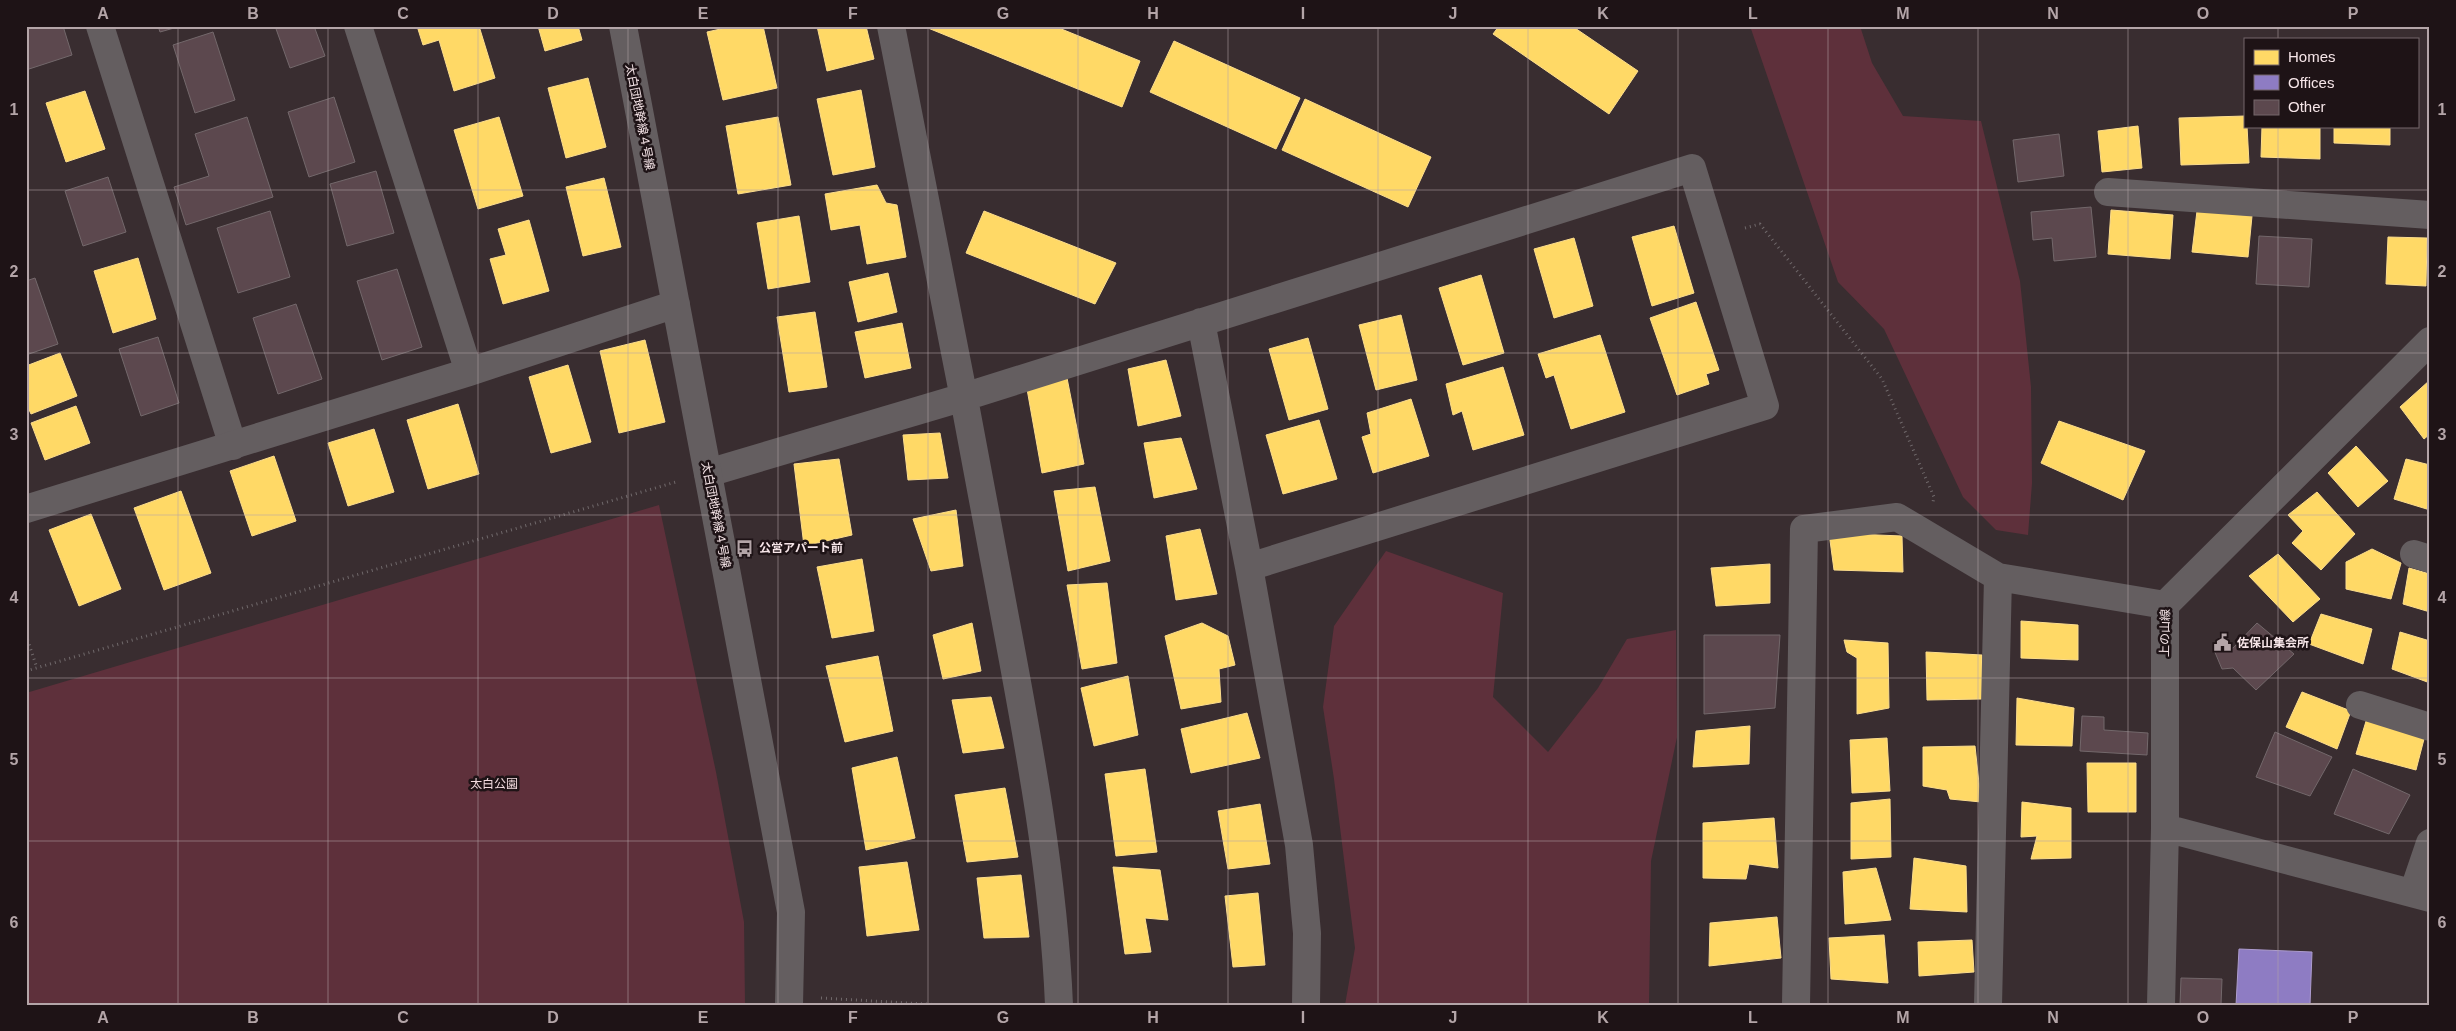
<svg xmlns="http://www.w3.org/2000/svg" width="2456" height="1031" viewBox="0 0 2456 1031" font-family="Arial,'Noto Sans JP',sans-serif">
<rect width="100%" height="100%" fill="#392d30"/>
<path fill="#5e303b" d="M 1750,26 L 1860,26 L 1872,63 L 1903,116 L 1981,121 L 2020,281 L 2031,387 L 2032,483 L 2028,535 L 1996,530 L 1963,497 L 1884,329 L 1838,282 Z
M 659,505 L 716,772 L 744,922 L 745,1005 L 26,1005 L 26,693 Z
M 1386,551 L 1503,593 L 1493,697 L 1548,752 L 1598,688 L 1627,639 L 1676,630 L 1677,737 L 1651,861 L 1649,1005 L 1345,1005 L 1355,948 L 1334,779 L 1323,707 L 1334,626 Z"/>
<path fill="#ffd966" stroke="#fcdd8d" d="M 417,26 L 479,26 L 495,78 L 454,91 L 439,40 L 423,45 Z
M 538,26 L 578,26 L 582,40 L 545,51 Z
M 734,26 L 763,26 L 777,88 L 723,100 L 707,32 Z
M 817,26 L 866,26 L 874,59 L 827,71 Z
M 929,26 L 1054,26 L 1140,61 L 1122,107 L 928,28 Z
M 1499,26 L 1572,26 L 1638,71 L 1609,114 L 1493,34 Z
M 1174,41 L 1300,98 L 1276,149 L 1150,92 Z
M 588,78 L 606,147 L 566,158 L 548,88 Z
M 861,90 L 875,167 L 833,175 L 817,99 Z
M 85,91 L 105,149 L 66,162 L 46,103 Z
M 1305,99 L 1431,157 L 1408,207 L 1282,150 Z
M 2245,116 L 2245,126 L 2247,126 L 2249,163 L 2181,165 L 2179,118 Z
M 499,117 L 523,196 L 478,209 L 454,130 Z
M 778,117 L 791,185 L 738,194 L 726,126 Z
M 2138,126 L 2142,168 L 2102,172 L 2098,131 Z
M 2262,126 L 2320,126 L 2320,159 L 2261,157 Z
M 2334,126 L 2390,126 L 2390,145 L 2334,143 Z
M 604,178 L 621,247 L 583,256 L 566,187 Z
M 877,185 L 886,203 L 897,205 L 906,257 L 867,264 L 860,225 L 831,230 L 825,194 Z
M 2111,210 L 2173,215 L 2170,259 L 2108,254 Z
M 984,211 L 1116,263 L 1095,304 L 966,253 Z
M 2197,211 L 2252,216 L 2248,257 L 2192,252 Z
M 799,216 L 810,282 L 768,289 L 757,223 Z
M 529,220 L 549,291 L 503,304 L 490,259 L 506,255 L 498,229 Z
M 1674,226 L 1694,293 L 1652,306 L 1632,237 Z
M 2388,237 L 2427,238 L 2426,286 L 2386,284 Z
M 1574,238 L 1593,306 L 1554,318 L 1534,249 Z
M 138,258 L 156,319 L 113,333 L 94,271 Z
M 888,273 L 897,312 L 858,322 L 849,282 Z
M 1481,275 L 1504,353 L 1463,365 L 1439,288 Z
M 1696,302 L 1719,370 L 1706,374 L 1709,384 L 1677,395 L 1650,318 Z
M 815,312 L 827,387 L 789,392 L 777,317 Z
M 1401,315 L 1417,380 L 1376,390 L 1359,325 Z
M 902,323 L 911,368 L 865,378 L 855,332 Z
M 1600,335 L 1625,412 L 1571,429 L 1554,375 L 1546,378 L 1538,354 Z
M 1308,338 L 1328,409 L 1289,420 L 1269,349 Z
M 645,340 L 665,422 L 619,433 L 600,351 Z
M 60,353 L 77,396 L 31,414 L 26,403 L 26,366 Z
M 1166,360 L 1181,416 L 1138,426 L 1128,369 Z
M 568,365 L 591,442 L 551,453 L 529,377 Z
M 1503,367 L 1524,435 L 1473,450 L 1462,411 L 1453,415 L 1446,384 Z
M 1067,378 L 1084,464 L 1042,473 L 1027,389 Z
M 2430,380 L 2430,434 L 2424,439 L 2400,407 Z
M 1411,399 L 1429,456 L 1373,473 L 1362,437 L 1371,434 L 1367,413 Z
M 458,404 L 479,474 L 428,489 L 407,420 Z
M 76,406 L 90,443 L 45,460 L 31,423 Z
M 1319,420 L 1337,479 L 1283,494 L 1266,435 Z
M 2059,421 L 2145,451 L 2123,500 L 2041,463 Z
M 374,429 L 394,492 L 348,506 L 328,443 Z
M 940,433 L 948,478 L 908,480 L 903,435 Z
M 1181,438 L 1197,489 L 1154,498 L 1144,443 Z
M 2356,446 L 2388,481 L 2358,507 L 2328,473 Z
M 274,456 L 296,521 L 252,536 L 230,471 Z
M 839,459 L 852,535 L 804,546 L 794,464 Z
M 2406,459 L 2430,465 L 2430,510 L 2394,499 Z
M 1095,487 L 1110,561 L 1068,571 L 1054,491 Z
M 181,491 L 211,573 L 164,590 L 134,508 Z
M 2317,492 L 2355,534 L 2321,570 L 2292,543 L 2303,531 L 2288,515 Z
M 956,510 L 963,566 L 931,571 L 913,519 Z
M 91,514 L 121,589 L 79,606 L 49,530 Z
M 1200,529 L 1217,594 L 1176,600 L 1166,536 Z
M 1829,533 L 1902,536 L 1903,572 L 1834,570 Z
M 2372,549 L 2401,563 L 2391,599 L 2346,589 L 2346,562 Z
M 2278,554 L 2320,599 L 2293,622 L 2249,576 Z
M 862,559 L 874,631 L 832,638 L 817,567 Z
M 1770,564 L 1770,603 L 1716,606 L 1711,568 Z
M 2409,568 L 2430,574 L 2430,612 L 2403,604 Z
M 1107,583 L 1117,663 L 1082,669 L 1067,585 Z
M 2321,614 L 2372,629 L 2363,664 L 2309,644 Z
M 2021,621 L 2078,625 L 2078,660 L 2021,658 Z
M 972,623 L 981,671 L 943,679 L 933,635 Z
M 1202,623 L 1228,636 L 1235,665 L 1219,669 L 1221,702 L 1181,709 L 1165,636 Z
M 2400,632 L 2430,641 L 2430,683 L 2392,669 Z
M 1844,640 L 1888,643 L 1889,708 L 1857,714 L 1857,658 L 1847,652 Z
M 1926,652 L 1982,655 L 1982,699 L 1927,700 Z
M 878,656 L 893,731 L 845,742 L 826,666 Z
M 1128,676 L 1138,735 L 1094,746 L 1081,688 Z
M 2302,692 L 2351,711 L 2337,749 L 2286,727 Z
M 991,697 L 1004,748 L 963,753 L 952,700 Z
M 2017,698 L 2074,708 L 2072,746 L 2016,745 Z
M 1247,713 L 1260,758 L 1191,773 L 1181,729 Z
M 2367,718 L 2424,739 L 2416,770 L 2356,754 Z
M 1750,726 L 1749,764 L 1693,767 L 1696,731 Z
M 1887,738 L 1890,791 L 1852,793 L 1850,740 Z
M 1975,746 L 1981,802 L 1950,799 L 1947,790 L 1923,786 L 1923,747 Z
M 897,757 L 915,838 L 866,850 L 852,768 Z
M 2087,763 L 2136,763 L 2136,812 L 2088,812 Z
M 1145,769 L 1157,852 L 1116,856 L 1105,774 Z
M 1005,788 L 1018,857 L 967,862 L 955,795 Z
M 1890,799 L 1891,857 L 1851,859 L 1851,803 Z
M 2022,802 L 2071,808 L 2071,858 L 2031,859 L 2037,836 L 2021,837 Z
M 1260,804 L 1270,864 L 1228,869 L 1218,811 Z
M 1774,818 L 1778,868 L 1749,864 L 1746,879 L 1703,878 L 1703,823 Z
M 1914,858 L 1966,866 L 1967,912 L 1910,909 Z
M 907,862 L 919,930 L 867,936 L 859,867 Z
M 1113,867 L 1160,870 L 1168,920 L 1145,918 L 1151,952 L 1125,954 Z
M 1876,868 L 1891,920 L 1845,924 L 1843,872 Z
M 1021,875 L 1029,937 L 984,938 L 977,878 Z
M 1258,893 L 1265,965 L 1233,967 L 1225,896 Z
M 1777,917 L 1781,958 L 1709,966 L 1710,923 Z
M 1884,935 L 1888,983 L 1831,979 L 1829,938 Z
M 1972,940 L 1974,972 L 1919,976 L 1918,942 Z"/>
<path fill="#8e7cc3" stroke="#ad9cce" d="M 2239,949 L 2312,952 L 2310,1005 L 2236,1005 Z"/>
<path fill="#5c484e" stroke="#73686b" d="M 26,26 L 63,26 L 72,55 L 26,70 Z
M 158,26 L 181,26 L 160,32 Z
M 275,26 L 314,26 L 325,56 L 290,68 Z
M 213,32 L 235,100 L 195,113 L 173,45 Z
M 334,97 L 355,162 L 309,177 L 288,112 Z
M 247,117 L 273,197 L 186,225 L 174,187 L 209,176 L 195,134 Z
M 2059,134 L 2064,176 L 2018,182 L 2013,140 Z
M 376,171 L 394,233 L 347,246 L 330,184 Z
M 108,177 L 126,232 L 83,246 L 65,191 Z
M 2091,207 L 2096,257 L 2054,261 L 2052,238 L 2033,240 L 2031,212 Z
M 270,211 L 290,277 L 238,293 L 217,228 Z
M 2259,236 L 2312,239 L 2309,287 L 2256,284 Z
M 397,269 L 422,347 L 382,360 L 357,281 Z
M 35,278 L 58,344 L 26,355 L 26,281 Z
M 296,304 L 322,379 L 278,394 L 253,318 Z
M 158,337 L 179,403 L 141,416 L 119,349 Z
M 2257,623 L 2294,654 L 2256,690 L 2233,668 L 2222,669 L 2214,650 L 2233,648 Z
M 1704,635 L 1780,635 L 1775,708 L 1704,714 Z
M 2082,716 L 2104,717 L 2104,730 L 2148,733 L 2147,755 L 2080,751 Z
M 2275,732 L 2332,757 L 2310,796 L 2256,777 Z
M 2353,769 L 2410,795 L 2389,834 L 2334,814 Z
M 2181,978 L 2222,979 L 2221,1005 L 2180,1005 Z"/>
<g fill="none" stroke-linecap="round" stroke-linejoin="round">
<path stroke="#70696b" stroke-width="3" stroke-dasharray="1 4" stroke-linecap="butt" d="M 1745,228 L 1760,224 L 1882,379 L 1934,497 L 1933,502
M 26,635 L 37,668
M 26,671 L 676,482
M 821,998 L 942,1005"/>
<path stroke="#645e60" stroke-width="28" d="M 100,26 L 233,446
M 891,26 C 928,211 964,395 998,580 C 1024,720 1053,862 1059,1005
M 2108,192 L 2430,215
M 1201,322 L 1249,567 L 1299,845 L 1307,933 L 1306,1005
M 708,473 L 964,397 L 1692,168 L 1765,406 L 1249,567
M 2414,554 L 2430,559
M 2360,705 L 2430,727
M 2165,828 L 2430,898
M 2413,893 L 2430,843
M 1796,1005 L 1804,529 L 1897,517 L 1998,577 L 2165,605
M 1988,1005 L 1998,577
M 2161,1005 L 2165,828 L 2165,605 L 2430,341"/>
<path stroke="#645e60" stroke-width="28" d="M 358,26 L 469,372
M 623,26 L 791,912 L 789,1005
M 26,509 L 469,372 L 676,304"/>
</g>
<path fill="none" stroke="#b4a5a8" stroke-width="1" stroke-opacity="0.55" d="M 178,26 L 178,1005M 328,26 L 328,1005M 478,26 L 478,1005M 628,26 L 628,1005M 778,26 L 778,1005M 928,26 L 928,1005M 1078,26 L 1078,1005M 1228,26 L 1228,1005M 1378,26 L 1378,1005M 1528,26 L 1528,1005M 1678,26 L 1678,1005M 1828,26 L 1828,1005M 1978,26 L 1978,1005M 2128,26 L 2128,1005M 2278,26 L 2278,39M 2278,126 L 2278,1005M 26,190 L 2430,190M 26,353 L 2430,353M 26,515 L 2430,515M 26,678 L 2430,678M 26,841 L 2430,841"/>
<defs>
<symbol id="bus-bare" viewBox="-9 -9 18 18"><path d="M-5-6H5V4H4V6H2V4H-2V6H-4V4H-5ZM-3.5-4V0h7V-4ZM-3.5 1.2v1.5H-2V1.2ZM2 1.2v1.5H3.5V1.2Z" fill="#b4a5a8" stroke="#1e1316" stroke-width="2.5" paint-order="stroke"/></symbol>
<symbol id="civic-bare" viewBox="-9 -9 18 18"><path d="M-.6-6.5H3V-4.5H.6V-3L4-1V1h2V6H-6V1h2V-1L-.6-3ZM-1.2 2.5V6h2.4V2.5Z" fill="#b4a5a8" stroke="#1e1316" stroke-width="2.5" paint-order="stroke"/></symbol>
</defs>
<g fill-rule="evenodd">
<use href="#bus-bare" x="732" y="536" width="25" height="25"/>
<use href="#civic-bare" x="2210" y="630" width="25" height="25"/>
</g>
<g text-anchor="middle" stroke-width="5" stroke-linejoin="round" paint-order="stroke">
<g font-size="12" fill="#f6e5e8" stroke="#1e1316">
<text transform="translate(640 117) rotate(79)" y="4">太白団地幹線４号線</text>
<text transform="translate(716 515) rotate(79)" y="4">太白団地幹線４号線</text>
<text transform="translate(2165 633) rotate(-89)" y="4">上の山線</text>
</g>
<g font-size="12" font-weight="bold" fill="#f6e5e8" stroke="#1e1316" text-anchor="start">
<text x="759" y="552">公営アパート前</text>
<text x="2237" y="647">佐保山集会所</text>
</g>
<g font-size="12" fill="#f2dbdf" stroke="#1e1316">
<text x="494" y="788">太白公園</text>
</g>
</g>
<rect width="2456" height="1031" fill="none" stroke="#1e1316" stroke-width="55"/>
<rect x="2244" y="38" width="175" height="90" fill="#1e1316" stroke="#74676a"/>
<rect x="2254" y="50" width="25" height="15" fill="#ffd966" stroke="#74676a"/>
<text x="2288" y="62" font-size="15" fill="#f6e5e8">Homes</text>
<rect x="2254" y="75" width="25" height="15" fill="#8e7cc3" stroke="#74676a"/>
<text x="2288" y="88" font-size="15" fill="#f6e5e8">Offices</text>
<rect x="2254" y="100" width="25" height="15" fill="#5c484e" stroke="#74676a"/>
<text x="2288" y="112" font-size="15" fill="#f6e5e8">Other</text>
<rect x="28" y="28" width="2400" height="976" fill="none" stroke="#b4a5a8" stroke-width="2"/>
<g font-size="16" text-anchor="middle" font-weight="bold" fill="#b4a5a8">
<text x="103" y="19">A</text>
<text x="253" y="19">B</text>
<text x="403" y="19">C</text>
<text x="553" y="19">D</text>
<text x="703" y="19">E</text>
<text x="853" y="19">F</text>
<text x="1003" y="19">G</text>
<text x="1153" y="19">H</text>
<text x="1303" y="19">I</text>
<text x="1453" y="19">J</text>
<text x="1603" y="19">K</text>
<text x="1753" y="19">L</text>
<text x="1903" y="19">M</text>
<text x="2053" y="19">N</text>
<text x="2203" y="19">O</text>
<text x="2353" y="19">P</text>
<text x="14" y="115">1</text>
<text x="2442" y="115">1</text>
<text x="14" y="277">2</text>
<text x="2442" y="277">2</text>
<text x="14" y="440">3</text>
<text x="2442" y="440">3</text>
<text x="14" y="603">4</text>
<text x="2442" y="603">4</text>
<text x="14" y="765">5</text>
<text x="2442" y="765">5</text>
<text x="14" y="928">6</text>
<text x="2442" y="928">6</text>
<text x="103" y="1023">A</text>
<text x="253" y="1023">B</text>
<text x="403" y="1023">C</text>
<text x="553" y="1023">D</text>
<text x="703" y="1023">E</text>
<text x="853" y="1023">F</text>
<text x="1003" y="1023">G</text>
<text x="1153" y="1023">H</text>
<text x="1303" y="1023">I</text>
<text x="1453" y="1023">J</text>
<text x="1603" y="1023">K</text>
<text x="1753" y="1023">L</text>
<text x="1903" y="1023">M</text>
<text x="2053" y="1023">N</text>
<text x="2203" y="1023">O</text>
<text x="2353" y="1023">P</text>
</g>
</svg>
